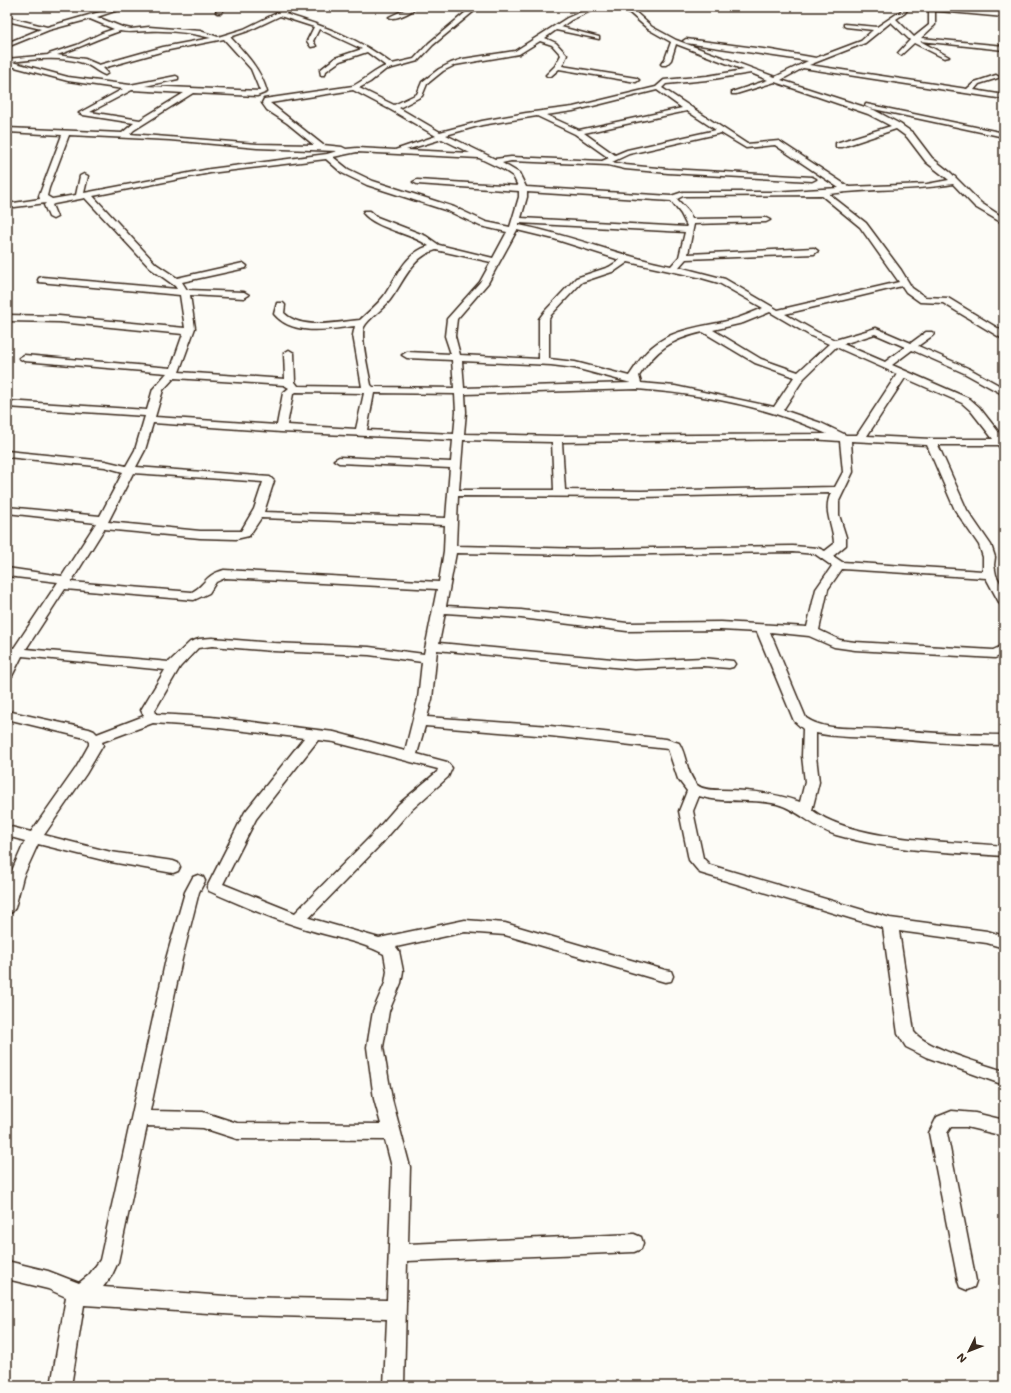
<svg xmlns="http://www.w3.org/2000/svg" width="1011" height="1393" viewBox="0 0 1011 1393" font-family="Mali,sans-serif">
<rect width="100%" height="100%" fill="#fdfcf7"/>
<filter id="ink" filterUnits="userSpaceOnUse"><feTurbulence type="fractalNoise" baseFrequency=".025" numOctaves="2"/><feDisplacementMap in="SourceGraphic" scale="8" xChannelSelector="R" yChannelSelector="G"/><feConvolveMatrix kernelMatrix="1 2 1 2 8 2 1 2 1" color-interpolation-filters="sRGB"/></filter>
<g filter="url(#ink)">
<g fill="none" stroke-linecap="round" stroke-linejoin="round">
<defs>
<path id="minor" d="M 117,7 L 127,7 L 97,17 L 122,27 L 131,29 L 149,27 L 200,31 L 218,37 L 244,29 L 289,7 L 297,7 L 285,14 C 324,26 360,39 392,64 L 414,59 L 429,43 L 472,7 L 479,7 L 433,45 L 418,61 L 385,70 L 370,82 L 359,88 L 394,105 L 417,94 L 422,82 L 439,69 L 451,63 L 463,59 L 515,51 L 567,18 L 592,7 L 600,7 L 571,20 L 561,27 L 599,37 L 599,39 L 556,30 L 545,38 L 556,43 L 567,55 L 562,66 L 636,78 L 639,80 L 636,82 L 559,69 L 551,76 L 547,76 L 546,75 L 555,66 L 561,55 L 552,45 L 540,41 L 519,54 L 455,65 L 443,71 L 427,84 L 422,96 L 399,108 L 440,132 L 482,121 L 526,113 L 573,107 L 656,87 L 664,80 L 707,76 L 744,70 L 676,44 L 671,60 L 666,65 L 662,65 L 661,64 L 665,59 L 671,42 L 648,29 L 623,7 L 630,7 L 652,27 L 676,40 L 775,77 L 808,61 L 686,43 L 683,41 L 686,39 L 771,50 L 816,58 L 861,41 L 873,30 L 846,27 L 844,26 L 844,24 L 877,27 L 901,11 L 903,7 L 909,7 L 905,13 L 896,19 L 914,37 L 929,25 L 929,7 L 935,7 L 935,25 L 921,38 L 1004,46 L 1004,50 L 920,41 L 949,57 L 944,58 L 914,43 L 901,55 L 898,53 L 910,40 L 891,22 L 865,43 L 809,65 L 967,89 L 975,82 L 996,75 L 999,77 L 998,78 L 979,84 L 974,90 L 1004,95 L 1004,99 L 803,68 L 781,80 L 874,110 L 900,124 L 913,133 L 932,158 L 951,173 L 981,203 L 1004,218 L 1004,224 L 975,207 L 953,184 C 912,191 870,188 829,194 L 866,223 L 901,270 L 912,288 L 925,297 L 948,298 L 1004,332 L 1004,339 L 1001,338 L 943,303 L 920,302 L 906,292 L 902,286 L 785,314 L 817,332 L 835,340 L 876,328 L 911,343 L 926,332 L 932,332 L 934,334 L 932,336 L 918,346 L 970,369 L 1004,388 L 1004,395 L 964,373 L 912,350 L 892,365 L 970,399 L 979,407 L 1004,439 L 1004,449 L 1000,448 L 998,445 L 938,445 L 967,510 L 991,545 L 995,557 L 994,565 L 996,575 L 1004,590 L 1004,605 L 1000,604 L 986,578 L 842,569 L 828,589 L 819,630 L 840,640 L 855,642 L 993,650 L 1004,645 L 1004,654 L 995,658 L 855,650 L 834,647 L 809,636 L 770,632 L 806,718 C 827,732 855,727 878,729 C 920,732 962,735 1004,735 L 1004,745 C 963,745 922,741 881,738 C 859,737 838,738 816,733 L 816,756 L 819,782 L 812,810 C 854,842 951,841 1004,846 L 1004,856 C 948,852 890,851 836,835 C 813,828 799,810 777,804 C 751,798 724,804 699,796 L 693,811 L 703,858 L 710,865 L 890,918 L 987,931 L 1004,936 L 1004,948 L 987,943 L 899,931 L 914,1032 C 926,1048 983,1064 1004,1071 L 1004,1085 L 926,1057 L 906,1047 L 898,1034 L 883,928 L 700,873 L 689,860 L 679,811 L 687,791 L 678,779 L 668,749 L 550,736 L 425,726 L 417,754 L 447,762 L 452,768 L 448,777 L 409,812 L 382,843 L 309,918 L 379,938 L 465,920 L 505,923 L 665,970 L 671,971 L 673,976 L 671,981 L 665,982 L 505,935 L 465,932 L 396,947 L 399,951 L 403,971 L 401,983 L 389,1011 L 383,1047 L 392,1099 L 410,1167 L 408,1244 L 634,1234 L 641,1237 L 643,1243 L 641,1249 L 634,1252 L 407,1261 L 404,1386 L 384,1386 L 387,1319 L 239,1315 L 84,1305 L 71,1386 L 51,1386 L 66,1297 L 48,1289 L 7,1279 L 7,1261 L 48,1271 L 79,1283 L 89,1275 L 100,1260 L 166,959 L 185,892 L 193,877 L 198,875 L 203,877 L 205,881 L 199,892 L 182,959 L 150,1111 L 203,1112 L 237,1123 L 381,1124 L 374,1099 L 367,1047 L 373,1011 L 385,983 L 387,971 L 384,954 C 360,941 332,937 306,929 C 272,919 241,905 209,891 L 207,887 L 245,812 L 304,738 L 211,727 L 153,723 L 102,742 L 103,745 L 86,774 L 44,835 L 111,852 L 173,861 L 178,863 L 180,867 L 178,871 L 173,873 L 111,862 L 38,844 L 23,877 L 15,908 L 12,912 L 7,914 L 7,882 L 25,841 L 7,836 L 7,826 L 31,832 L 76,768 L 89,745 L 89,742 L 85,738 L 7,719 L 7,711 L 89,729 L 94,731 L 97,734 L 144,716 L 141,710 L 165,670 L 22,656 L 12,676 L 7,677 L 7,660 L 10,655 L 7,655 L 7,647 L 14,648 L 58,582 L 7,576 L 7,568 L 62,576 L 96,523 L 7,513 L 7,507 L 100,516 L 123,472 L 105,467 L 7,457 L 7,451 L 105,461 L 126,466 L 135,450 L 145,416 L 7,407 L 7,401 L 147,410 L 153,389 L 167,373 L 24,361 L 19,358 L 24,355 L 171,368 L 183,334 L 59,322 L 7,321 L 7,315 L 59,316 L 185,328 L 180,295 L 39,282 L 38,280 L 39,278 L 42,277 L 177,289 L 175,286 L 150,268 L 85,198 L 54,204 L 52,205 L 57,217 L 53,219 L 49,217 L 44,205 L 46,203 L 7,208 L 7,204 L 40,199 L 39,196 L 62,135 L 7,132 L 7,128 L 122,133 L 134,123 L 83,115 L 79,113 L 123,89 L 68,81 L 7,65 L 7,59 L 48,55 L 49,54 L 77,45 L 102,33 L 114,29 L 90,19 L 49,30 L 7,47 L 7,43 L 41,29 L 7,21 L 7,17 L 47,27 ZM 280,16 L 314,27 L 307,41 L 311,47 L 316,46 L 313,41 L 319,29 L 362,49 L 335,58 L 320,70 L 321,75 L 325,75 L 326,71 L 340,61 L 367,52 L 386,66 C 377,69 363,81 353,86 L 264,99 L 262,103 L 267,110 L 287,123 L 314,145 L 257,144 L 130,134 L 134,130 L 193,93 L 257,96 L 267,92 C 261,70 246,54 230,37 L 248,31 ZM 120,31 C 130,33 138,31 148,31 C 168,30 192,33 211,38 L 163,47 L 99,65 L 85,59 L 57,55 C 79,48 99,38 120,31 ZM 224,39 L 251,69 L 260,91 L 145,86 L 178,79 L 178,77 L 176,76 L 130,85 L 68,77 L 12,62 C 34,59 61,56 83,63 C 92,66 97,72 105,75 L 108,73 L 103,68 L 164,51 ZM 751,73 L 768,80 L 732,92 L 732,94 L 736,94 L 775,82 L 868,114 L 891,126 L 836,143 L 836,147 L 842,147 L 896,129 L 907,137 L 926,162 L 949,180 L 927,184 L 849,187 L 779,141 L 747,144 L 662,88 L 666,84 L 707,80 ZM 132,90 L 184,93 L 140,120 L 90,112 ZM 353,90 L 391,110 L 436,136 L 395,150 L 357,148 L 346,149 L 342,147 L 323,145 L 270,103 ZM 657,90 L 682,108 L 579,130 L 546,115 L 573,111 ZM 687,111 L 716,130 L 627,150 L 615,155 L 584,133 ZM 537,116 L 575,134 L 609,158 L 602,161 L 511,157 L 495,159 L 446,135 L 482,125 ZM 721,133 L 746,148 L 775,145 L 839,188 L 772,192 L 683,192 L 671,196 L 526,187 L 519,173 L 502,163 L 511,161 L 608,165 L 625,169 L 668,173 L 812,181 L 816,179 L 812,177 L 668,169 L 625,165 L 612,162 L 629,154 ZM 69,135 L 170,140 L 257,148 L 337,151 L 327,154 L 210,169 L 84,193 L 88,176 L 84,174 L 80,176 L 76,195 L 52,199 L 47,196 L 49,188 ZM 442,139 L 470,153 L 406,150 ZM 357,152 L 479,158 L 504,170 L 513,176 L 518,186 L 417,180 L 413,182 L 417,184 L 519,191 L 519,197 L 510,227 L 486,222 L 454,207 L 373,181 L 348,169 L 333,157 ZM 326,159 L 342,173 L 367,185 L 448,211 L 480,226 L 507,232 L 493,258 L 439,245 L 426,236 L 377,217 L 370,211 L 364,211 L 363,213 C 376,229 411,233 429,246 C 405,253 397,277 384,296 C 377,305 368,312 360,320 C 337,322 302,331 284,313 L 285,305 L 283,303 L 277,303 L 274,314 C 293,337 330,329 355,326 L 353,335 L 362,387 L 298,386 L 295,382 L 294,353 L 289,350 L 284,353 L 285,379 L 179,372 L 195,328 L 190,295 L 244,298 L 249,295 L 244,292 L 187,290 L 182,282 L 246,268 L 247,266 L 243,263 L 177,278 L 156,264 L 93,196 L 210,173 ZM 527,192 L 671,201 L 681,214 L 687,226 L 686,227 L 521,218 L 527,197 ZM 821,195 L 860,227 L 899,282 L 778,310 L 725,279 L 679,267 L 686,259 L 814,254 L 818,251 L 814,248 L 688,254 L 694,224 L 766,222 L 770,220 L 766,218 L 692,219 L 688,211 L 677,199 L 683,196 ZM 519,223 L 685,232 L 679,257 L 671,266 C 619,256 571,235 519,225 ZM 517,230 L 554,239 L 620,260 L 609,267 L 576,278 L 545,311 L 539,319 L 539,359 L 460,355 L 455,336 L 457,319 L 488,283 ZM 436,250 L 491,262 L 480,282 L 447,319 L 445,336 L 451,354 L 407,352 L 402,355 L 407,358 L 452,360 L 454,388 L 373,387 L 371,385 C 369,373 360,337 364,327 C 368,319 383,309 390,300 C 404,282 411,257 436,250 ZM 628,262 L 698,277 L 719,283 L 763,308 C 753,312 742,317 731,320 C 704,327 674,328 652,347 C 642,355 636,366 629,376 L 575,362 L 549,359 L 549,319 L 551,315 L 582,282 L 615,271 ZM 770,312 L 811,336 L 829,344 L 798,372 L 761,359 L 713,330 L 743,323 ZM 703,332 L 755,363 L 794,377 L 774,407 L 675,386 L 641,383 L 639,376 C 656,349 672,339 703,332 ZM 875,334 L 905,347 L 885,362 L 843,344 ZM 836,347 L 897,374 L 857,435 L 846,435 L 821,423 L 783,410 L 804,378 ZM 462,361 L 551,365 L 575,368 L 631,383 L 464,388 ZM 174,378 L 284,385 L 289,388 L 283,393 L 277,425 L 155,417 L 163,390 ZM 905,378 L 962,403 L 971,411 L 993,439 L 931,439 L 867,436 ZM 637,389 C 701,394 768,406 827,434 L 557,436 L 464,434 L 466,412 L 465,394 ZM 296,392 L 364,393 L 356,429 L 287,425 L 293,394 ZM 374,393 L 455,394 L 456,412 L 454,434 L 367,430 ZM 153,423 L 281,432 L 453,440 L 451,462 L 339,457 L 334,460 L 339,463 L 450,468 L 446,518 L 264,512 L 274,481 L 270,477 L 136,467 L 145,450 ZM 811,439 L 840,441 L 843,472 L 835,487 L 641,491 L 565,490 L 562,442 ZM 463,440 L 552,442 L 554,490 L 459,490 ZM 851,441 L 927,445 L 955,510 L 979,545 L 983,557 L 983,571 L 842,562 L 833,556 L 846,545 L 846,537 L 839,515 L 839,501 L 853,472 ZM 133,473 L 263,482 L 254,509 L 241,531 L 200,531 L 108,522 ZM 831,493 C 822,511 834,526 834,544 L 825,551 L 818,548 L 793,546 L 588,549 L 456,546 L 458,496 L 641,497 ZM 261,518 L 445,525 L 444,551 L 439,582 L 224,570 C 203,576 207,584 192,592 L 71,582 L 104,529 L 200,538 L 236,539 L 249,536 ZM 793,552 L 815,554 L 832,566 L 816,589 L 807,627 L 721,622 L 627,623 L 521,610 L 446,606 L 456,553 L 588,555 ZM 225,578 L 437,589 L 424,654 L 369,647 L 273,643 L 212,638 L 199,639 L 190,642 L 169,662 L 26,649 L 65,589 L 194,600 L 209,593 L 216,582 ZM 445,613 L 521,618 L 627,631 L 721,630 L 757,632 L 794,721 L 803,729 L 802,756 L 805,782 L 800,802 C 774,793 749,790 721,790 C 714,790 703,790 697,785 C 686,773 687,756 679,743 L 666,739 L 550,726 L 427,717 L 432,699 L 437,650 L 634,669 L 703,666 L 729,668 L 733,667 L 735,664 L 733,661 L 703,658 L 634,661 L 439,643 ZM 212,646 L 273,651 L 369,655 L 422,662 L 418,699 L 405,751 L 334,732 L 211,717 L 156,714 L 155,710 L 180,667 L 198,648 ZM 318,740 L 334,742 L 438,769 L 437,772 L 399,804 L 372,835 L 295,913 L 223,884 L 256,819 ZM 147,1126 L 203,1128 L 237,1139 L 385,1140 L 392,1167 L 387,1300 L 239,1297 L 103,1287 L 112,1275 L 118,1262 Z
M 220,7 L 226,7 L 221,13 L 217,13 L 216,12 Z
M 410,7 L 416,7 C 412,12 395,21 389,17 Z
M 866,104 L 1004,133 L 1004,137 L 869,108 L 865,106 Z
M 952,1111 L 975,1113 L 1004,1120 L 1004,1136 L 966,1127 L 951,1127 L 947,1133 L 976,1281 L 974,1287 L 967,1290 L 960,1287 L 958,1281 L 929,1133 L 937,1117 Z"/>
<path id="secondary" d="M 924,7 L 957,7 L 1004,11 L 1004,17 L 928,10 Z"/>
</defs>
<use href="#minor" stroke="#3b2a1e" stroke-width="3"/>
<use href="#secondary" stroke="#3b2a1e" stroke-width="3"/>
<use href="#minor" fill="#fdfcf7" fill-rule="evenodd"/>
<use href="#secondary" fill="#fdfcf7" fill-rule="evenodd"/>
</g>
</g>
<rect width="1011" height="1393" fill="none" stroke="#fdfcf7" stroke-width="24"/>
<rect x="12" y="12" width="987" height="1369" fill="none" stroke="#3b2a1e" stroke-width="1.5" filter="url(#ink)"/>
<g transform="translate(969 1351) rotate(227)" stroke="#fdfcf7" stroke-width="3" paint-order="stroke">
<path d="M0-3L7 15L0 10L-7 15Z" fill="#3b2a1e"/>
<text y="-6" font-size="11" font-weight="bold" text-anchor="middle" fill="#3b2a1e">N</text>
</g>
</svg>
